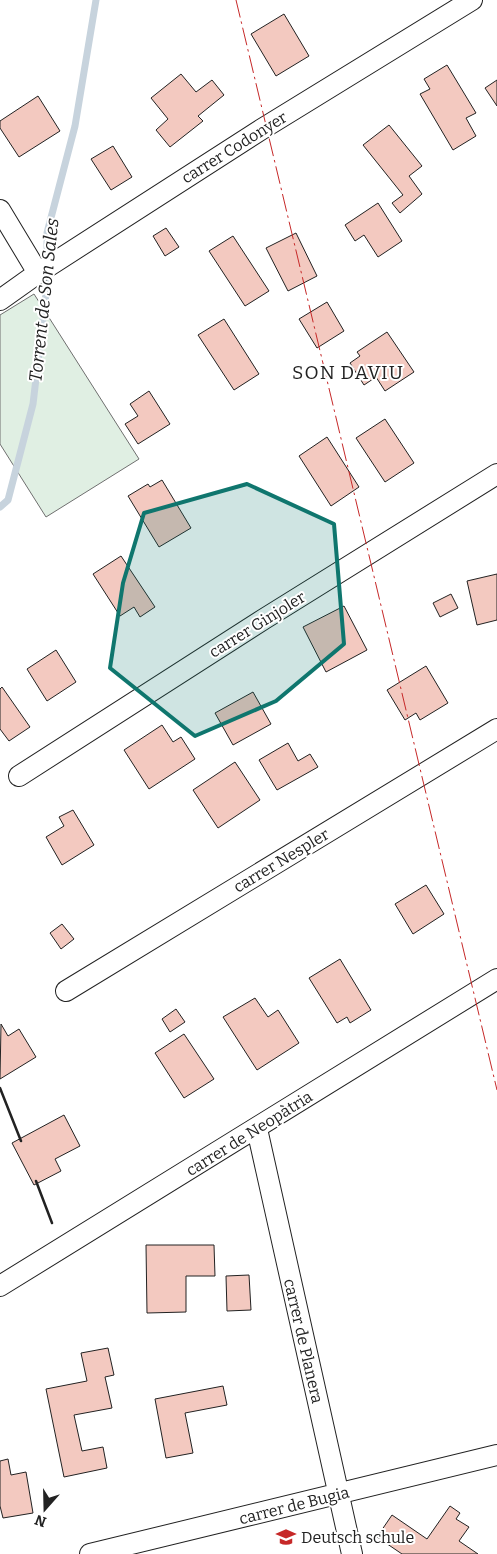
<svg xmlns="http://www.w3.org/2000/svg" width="497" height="1554" viewBox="0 0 497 1554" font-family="Bitter,serif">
<rect width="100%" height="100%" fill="#fff"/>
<path fill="#e0efe3" stroke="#6f6f6f" d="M 34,294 L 139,459 L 46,517 L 0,444 L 0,315 Z"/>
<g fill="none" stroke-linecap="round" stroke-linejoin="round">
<path stroke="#c7d3dd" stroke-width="7" d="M 0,507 L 8,500 L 33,404 L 47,285 L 47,233 L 75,126 L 96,0"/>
</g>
<path fill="#f3c9c0" stroke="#222" d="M 284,14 L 309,56 L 276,76 L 251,34 Z
M 447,65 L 476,113 L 466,118 L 476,136 L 453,150 L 420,94 L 430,89 L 424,79 Z
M 181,74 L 196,92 L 212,80 L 224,95 L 198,116 L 203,121 L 170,147 L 156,130 L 168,119 L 151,98 Z
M 497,80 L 497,106 L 485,88 Z
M 38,96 L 60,131 L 19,157 L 0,128 L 0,121 Z
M 389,125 L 422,166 L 409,176 L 422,194 L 400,213 L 392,203 L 403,195 L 363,145 Z
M 113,146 L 132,177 L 111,190 L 91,159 Z
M 378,203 L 402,241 L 378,257 L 364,235 L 355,241 L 345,225 Z
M 166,228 L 179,247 L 165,256 L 153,236 Z
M 296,233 L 317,276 L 288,291 L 266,248 Z
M 233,236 L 269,291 L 245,306 L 209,251 Z
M 327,302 L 344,331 L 317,348 L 299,319 Z
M 224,319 L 259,374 L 234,390 L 198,335 Z
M 387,332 L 414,372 L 385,391 L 376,377 L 364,385 L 350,363 L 360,356 L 357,352 Z
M 149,391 L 170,424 L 138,444 L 125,424 L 138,416 L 130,404 Z
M 385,419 L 414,463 L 385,482 L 356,438 Z
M 327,437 L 359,487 L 331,506 L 299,456 Z
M 162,480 L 191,528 L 159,547 L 128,496 L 148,484 L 150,487 Z
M 121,556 L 155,607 L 140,617 L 134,607 L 120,616 L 93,574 Z
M 497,574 L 497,620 L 477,625 L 467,581 Z
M 451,594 L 458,608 L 440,617 L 433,603 Z
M 344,606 L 367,650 L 326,672 L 303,627 Z
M 56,650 L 76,682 L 47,701 L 27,669 Z
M 426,666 L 448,703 L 420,720 L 416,713 L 405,720 L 387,690 Z
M 2,687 L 30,727 L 9,741 L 0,729 L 0,689 Z
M 253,692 L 271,724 L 233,745 L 215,713 Z
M 162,725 L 173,742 L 181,737 L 195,759 L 149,789 L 124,750 Z
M 288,743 L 298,761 L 310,754 L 318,767 L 277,790 L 259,760 Z
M 235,762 L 260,800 L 218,828 L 193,790 Z
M 73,810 L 94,845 L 62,865 L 46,837 L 64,826 L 59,817 Z
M 426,885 L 444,914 L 413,934 L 395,904 Z
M 62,924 L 74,939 L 61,949 L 50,933 Z
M 340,959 L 371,1010 L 350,1023 L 347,1017 L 337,1023 L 309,978 Z
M 255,998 L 268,1017 L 278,1010 L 299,1043 L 257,1070 L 223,1017 Z
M 176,1009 L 185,1022 L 170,1032 L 162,1019 Z
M 1,1024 L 8,1036 L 19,1029 L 36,1057 L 0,1079 Z
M 184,1034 L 214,1079 L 184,1098 L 155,1053 Z
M 64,1115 L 80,1146 L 55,1159 L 61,1171 L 34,1185 L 12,1143 Z
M 146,1245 L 214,1245 L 215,1276 L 186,1276 L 186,1312 L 147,1313 Z
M 249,1275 L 251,1310 L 227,1311 L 226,1276 Z
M 108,1348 L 114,1375 L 105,1377 L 112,1408 L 74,1415 L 82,1451 L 103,1447 L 107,1468 L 64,1477 L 46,1389 L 87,1381 L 81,1353 Z
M 223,1386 L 227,1405 L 185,1413 L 193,1453 L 166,1458 L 155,1399 Z
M 8,1459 L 11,1475 L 26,1472 L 33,1513 L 3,1518 L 0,1506 L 0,1461 Z
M 450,1506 L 460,1513 L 456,1519 L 469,1527 L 459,1541 L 478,1554 L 402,1554 L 377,1537 L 392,1515 L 427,1539 Z"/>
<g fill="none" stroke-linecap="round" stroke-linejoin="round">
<defs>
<path id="minor" d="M 0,210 L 38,273
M 0,300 L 38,273 L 262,129 L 472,0
M 19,776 L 264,619 L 497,474
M 66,991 L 497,729
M 257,1129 L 352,1554
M 0,1286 L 497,979
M 90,1554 L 497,1455"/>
</defs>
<use href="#minor" stroke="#222" stroke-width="22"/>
<use href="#minor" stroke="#fff" stroke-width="20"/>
<path stroke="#222" stroke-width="2.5" d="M 0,1088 L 21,1141
M 36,1181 L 52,1223"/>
<path stroke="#c62828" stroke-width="1" stroke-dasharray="18 4 2.5 4" stroke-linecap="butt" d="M 236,0 L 497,1090"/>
</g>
<path fill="#0f766e" fill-opacity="0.2" stroke="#0f766e" stroke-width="4" stroke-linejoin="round" d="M 247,484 L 334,524 L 344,644 L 276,701 L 195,736 L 110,668 L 123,583 L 144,513 Z"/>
<defs>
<symbol id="school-bare" viewBox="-9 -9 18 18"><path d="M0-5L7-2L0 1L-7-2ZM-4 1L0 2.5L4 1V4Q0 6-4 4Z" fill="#c62828" stroke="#fff" stroke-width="2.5" paint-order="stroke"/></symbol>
</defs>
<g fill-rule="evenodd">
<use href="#school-bare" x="272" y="1523" width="28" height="28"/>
</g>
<g text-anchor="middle" stroke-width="4" stroke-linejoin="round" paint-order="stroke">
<g font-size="16" fill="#222" stroke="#fff">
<text transform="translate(234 147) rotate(-32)" y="6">carrer Codonyer</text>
<text transform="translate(257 624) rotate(-32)" y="6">carrer Ginjoler</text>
<text transform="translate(281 860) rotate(-31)" y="6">carrer Nespler</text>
<text transform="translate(249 1133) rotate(-32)" y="6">carrer de Neopàtria</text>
<text transform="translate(304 1341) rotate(77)" y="6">carrer de Planera</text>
<text transform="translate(294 1505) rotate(-14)" y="6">carrer de Bugia</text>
</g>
<g font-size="16" fill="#222" stroke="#fff" text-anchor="start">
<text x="301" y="1543">Deutsch schule</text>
</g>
<g font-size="18" font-style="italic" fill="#222" stroke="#fff">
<text transform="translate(44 300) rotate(-84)" y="6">Torrent de Son Sales</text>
</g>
<g font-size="19" letter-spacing="1" fill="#222" stroke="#fff">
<text x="348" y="379">SON DAVIU</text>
</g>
</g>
<g transform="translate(45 1509) rotate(200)" stroke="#ffffff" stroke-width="4" paint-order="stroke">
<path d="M0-4L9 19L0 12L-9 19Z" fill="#222222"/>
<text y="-8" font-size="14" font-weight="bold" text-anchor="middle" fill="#222222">N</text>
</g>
</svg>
